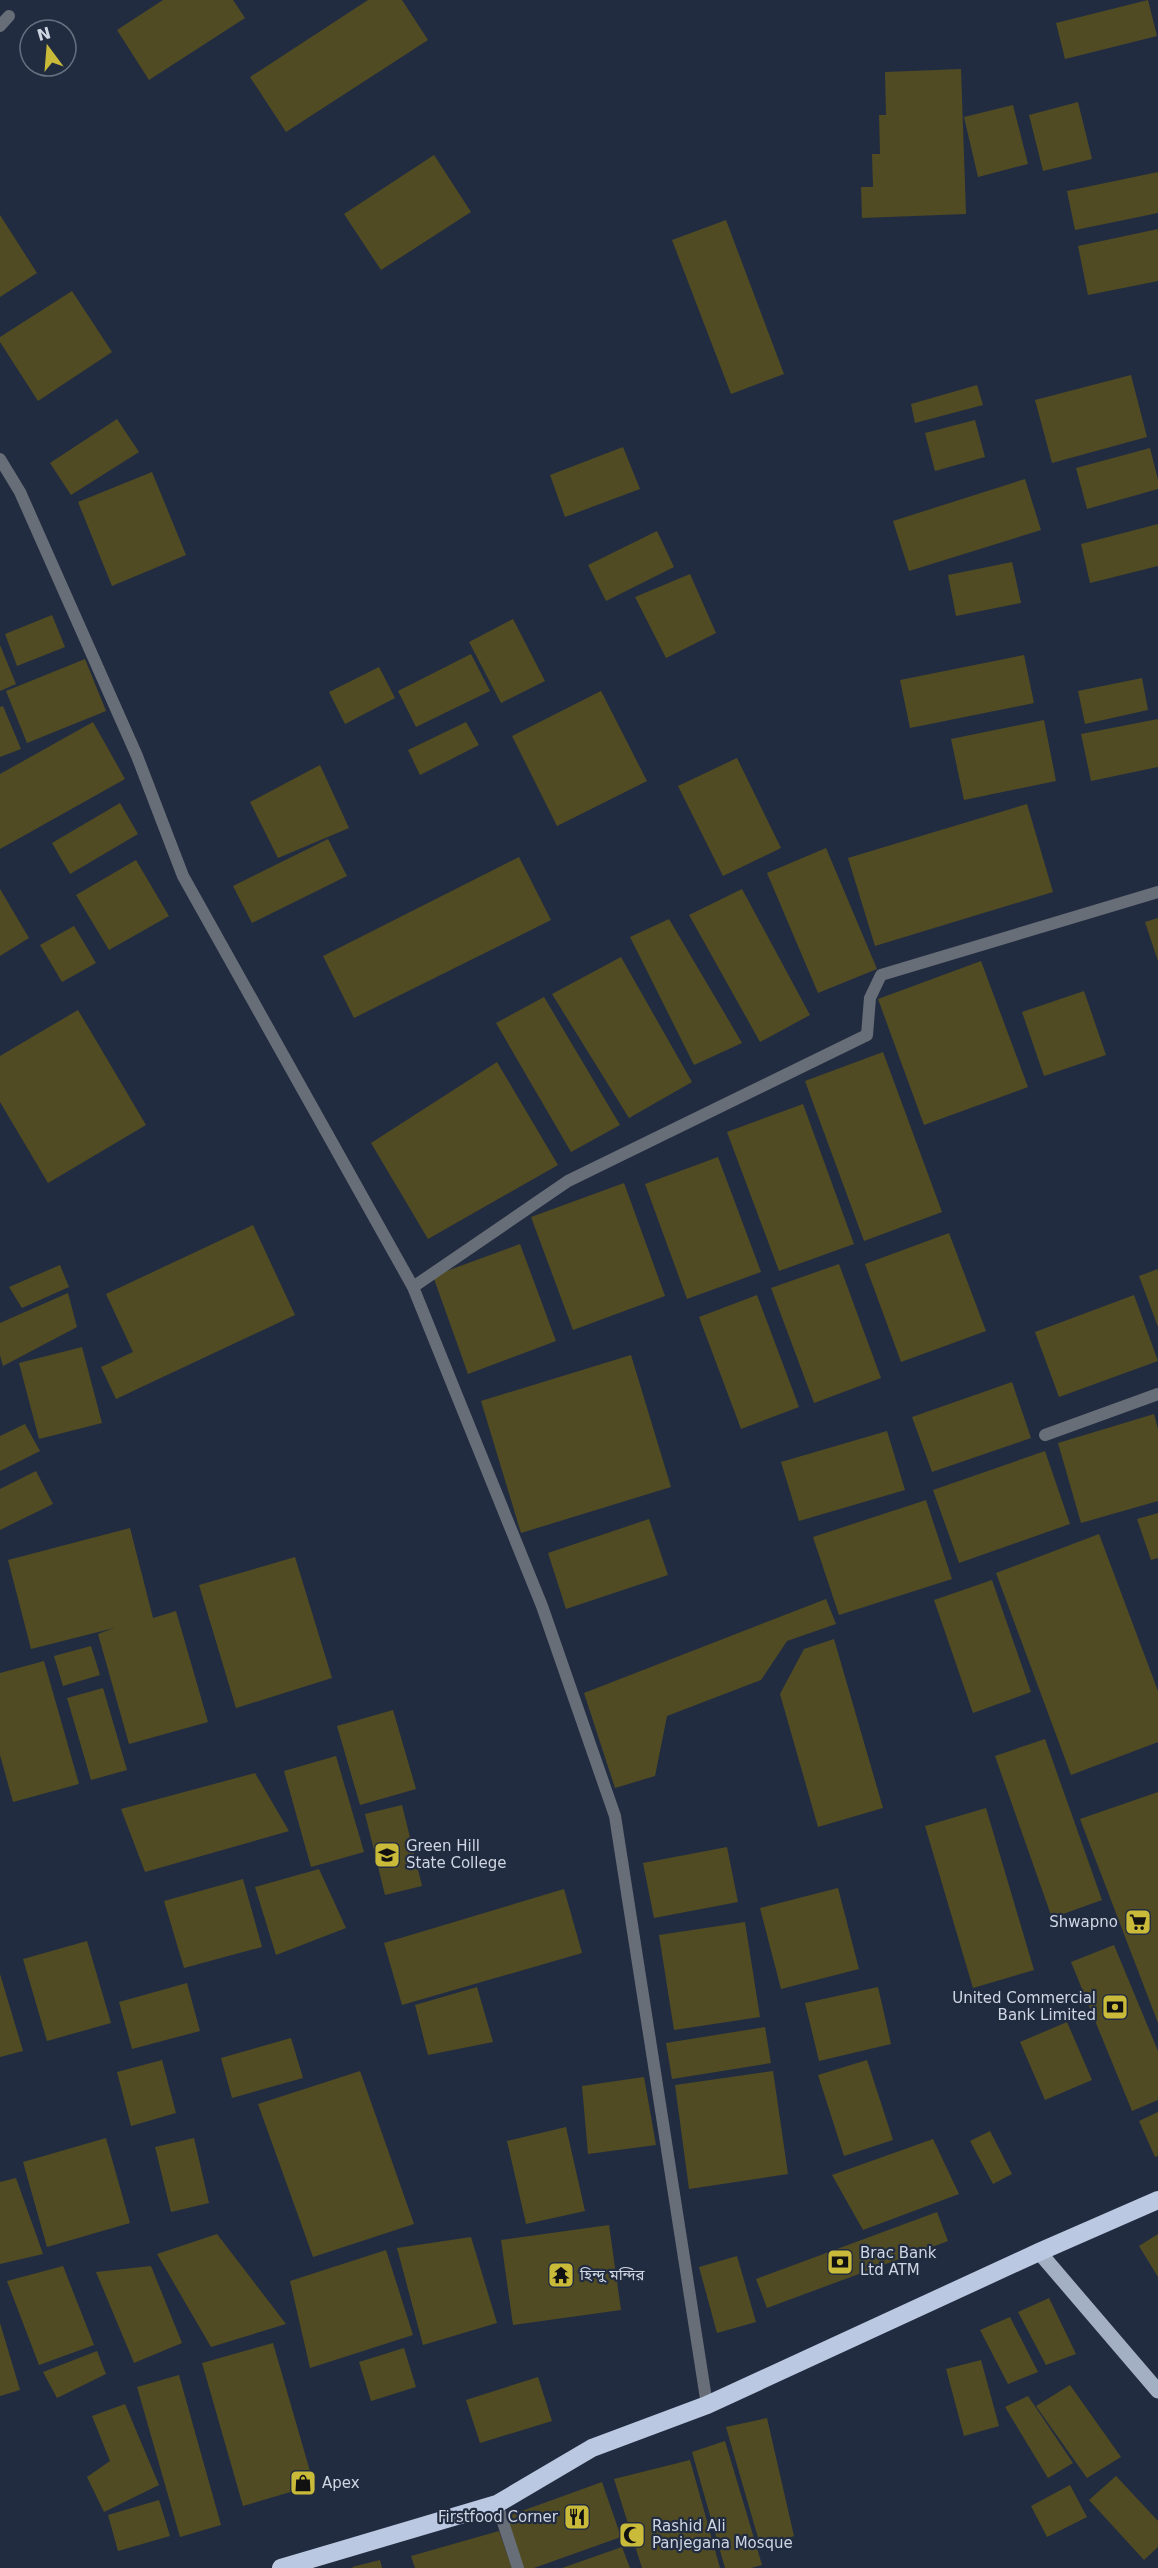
<svg xmlns="http://www.w3.org/2000/svg" width="1158" height="2568" viewBox="0 0 1158 2568" font-family="'DejaVu Sans','Noto Sans Bengali',sans-serif">
<rect width="100%" height="100%" fill="#222c40"/>
<path fill="#504b23" d="M 163,0 L 233,0 L 245,18 L 149,80 L 117,30 Z
M 368,0 L 402,0 L 428,40 L 286,132 L 250,77 Z
M 1148,0 L 1157,36 L 1065,59 L 1056,23 Z
M 961,69 L 966,214 L 862,218 L 861,187 L 873,187 L 872,154 L 880,154 L 879,115 L 886,115 L 885,72 Z
M 1078,102 L 1092,159 L 1043,171 L 1029,115 Z
M 1013,105 L 1028,164 L 978,177 L 964,117 Z
M 434,155 L 471,212 L 381,270 L 344,214 Z
M 1158,172 L 1158,213 L 1075,230 L 1067,191 Z
M 0,215 L 37,273 L 0,297 Z
M 726,220 L 784,374 L 731,394 L 672,240 Z
M 1158,229 L 1158,281 L 1088,295 L 1078,246 Z
M 72,291 L 112,352 L 38,401 L 0,342 L 0,337 Z
M 1131,375 L 1147,437 L 1052,463 L 1035,400 Z
M 977,385 L 983,405 L 915,423 L 911,404 Z
M 117,419 L 139,452 L 71,495 L 50,463 Z
M 975,420 L 985,457 L 935,471 L 925,433 Z
M 623,447 L 640,489 L 565,517 L 550,475 Z
M 1150,448 L 1158,480 L 1158,489 L 1087,509 L 1076,468 Z
M 152,472 L 186,555 L 112,586 L 78,502 Z
M 1025,479 L 1041,530 L 909,571 L 893,521 Z
M 1158,524 L 1158,566 L 1090,583 L 1081,544 Z
M 657,531 L 674,567 L 606,601 L 588,565 Z
M 1012,562 L 1021,603 L 956,616 L 948,575 Z
M 690,574 L 716,633 L 666,658 L 635,597 Z
M 52,615 L 65,647 L 17,666 L 5,634 Z
M 513,619 L 545,681 L 501,703 L 469,642 Z
M 0,645 L 16,684 L 0,691 Z
M 471,654 L 490,691 L 416,727 L 398,691 Z
M 1024,655 L 1034,703 L 910,728 L 900,680 Z
M 85,659 L 106,711 L 27,743 L 6,691 Z
M 379,667 L 395,698 L 345,724 L 329,692 Z
M 1142,678 L 1148,710 L 1085,724 L 1078,691 Z
M 601,691 L 647,781 L 557,826 L 512,736 Z
M 3,706 L 21,749 L 0,757 L 0,707 Z
M 1158,719 L 1158,767 L 1091,781 L 1081,734 Z
M 1044,720 L 1056,781 L 964,800 L 951,739 Z
M 93,722 L 125,779 L 0,849 L 0,774 Z
M 466,722 L 479,745 L 420,775 L 408,750 Z
M 737,758 L 781,848 L 723,876 L 678,786 Z
M 320,765 L 349,828 L 278,858 L 250,802 Z
M 120,803 L 138,834 L 70,874 L 52,843 Z
M 1027,804 L 1053,892 L 875,946 L 848,858 Z
M 328,839 L 347,876 L 252,923 L 233,886 Z
M 826,848 L 877,969 L 818,993 L 767,873 Z
M 519,857 L 551,920 L 354,1018 L 323,956 Z
M 136,860 L 169,916 L 109,950 L 76,895 Z
M 0,889 L 29,938 L 0,956 Z
M 742,889 L 810,1015 L 760,1042 L 689,915 Z
M 1158,918 L 1158,961 L 1145,922 Z
M 669,919 L 742,1043 L 694,1065 L 630,937 Z
M 74,926 L 96,963 L 62,982 L 40,945 Z
M 621,957 L 692,1082 L 629,1118 L 552,994 Z
M 981,961 L 1028,1087 L 924,1125 L 878,999 Z
M 1084,991 L 1106,1055 L 1044,1076 L 1022,1012 Z
M 544,997 L 620,1125 L 571,1152 L 496,1023 Z
M 78,1010 L 146,1125 L 48,1183 L 0,1102 L 0,1056 Z
M 883,1052 L 942,1212 L 864,1241 L 805,1081 Z
M 497,1062 L 558,1165 L 428,1239 L 371,1143 Z
M 803,1104 L 854,1244 L 779,1271 L 727,1132 Z
M 718,1157 L 761,1272 L 687,1299 L 645,1184 Z
M 624,1183 L 665,1296 L 573,1330 L 531,1217 Z
M 253,1225 L 295,1315 L 116,1399 L 101,1367 L 133,1352 L 106,1294 Z
M 949,1233 L 986,1331 L 901,1362 L 865,1264 Z
M 520,1244 L 556,1341 L 468,1374 L 433,1276 Z
M 839,1264 L 881,1378 L 814,1403 L 771,1288 Z
M 60,1265 L 69,1287 L 22,1308 L 9,1287 Z
M 1158,1269 L 1158,1327 L 1139,1276 Z
M 68,1293 L 77,1327 L 3,1366 L 0,1355 L 0,1323 Z
M 757,1295 L 799,1407 L 741,1429 L 699,1317 Z
M 1134,1295 L 1158,1361 L 1059,1397 L 1035,1332 Z
M 82,1347 L 102,1423 L 39,1439 L 19,1363 Z
M 631,1355 L 671,1487 L 521,1533 L 481,1401 Z
M 1012,1382 L 1031,1438 L 932,1472 L 912,1417 Z
M 1154,1414 L 1158,1429 L 1158,1501 L 1081,1523 L 1058,1443 Z
M 25,1424 L 40,1451 L 0,1471 L 0,1436 Z
M 887,1431 L 905,1490 L 799,1521 L 781,1462 Z
M 1045,1451 L 1070,1524 L 959,1563 L 933,1490 Z
M 36,1471 L 53,1504 L 0,1530 L 0,1489 Z
M 926,1500 L 952,1579 L 839,1615 L 813,1537 Z
M 1158,1513 L 1158,1558 L 1151,1560 L 1137,1519 Z
M 649,1519 L 668,1575 L 566,1609 L 548,1553 Z
M 130,1528 L 153,1618 L 176,1611 L 208,1722 L 129,1744 L 98,1634 L 114,1628 L 31,1649 L 8,1560 Z
M 1099,1534 L 1158,1691 L 1158,1742 L 1071,1775 L 996,1573 Z
M 295,1557 L 332,1678 L 236,1708 L 199,1585 Z
M 992,1580 L 1031,1692 L 973,1713 L 934,1600 Z
M 826,1599 L 836,1624 L 787,1641 L 761,1680 L 667,1716 L 655,1776 L 615,1788 L 584,1693 Z
M 834,1639 L 883,1808 L 818,1827 L 780,1694 L 804,1649 Z
M 91,1646 L 100,1675 L 63,1686 L 54,1656 Z
M 44,1661 L 79,1784 L 13,1802 L 0,1755 L 0,1673 Z
M 103,1688 L 127,1770 L 91,1780 L 67,1698 Z
M 393,1710 L 416,1789 L 360,1805 L 337,1726 Z
M 1045,1739 L 1102,1900 L 1052,1918 L 995,1756 Z
M 336,1756 L 364,1852 L 311,1867 L 284,1771 Z
M 255,1773 L 289,1831 L 145,1872 L 121,1809 Z
M 1158,1792 L 1158,2023 L 1080,1819 Z
M 402,1805 L 422,1886 L 385,1895 L 365,1814 Z
M 986,1808 L 1034,1970 L 973,1988 L 925,1826 Z
M 727,1847 L 738,1902 L 654,1918 L 643,1863 Z
M 319,1869 L 346,1928 L 276,1955 L 255,1887 Z
M 243,1879 L 262,1947 L 184,1968 L 164,1901 Z
M 838,1888 L 859,1969 L 781,1989 L 760,1908 Z
M 564,1889 L 582,1953 L 402,2005 L 384,1943 Z
M 745,1922 L 760,2017 L 674,2030 L 659,1935 Z
M 87,1941 L 111,2023 L 47,2041 L 23,1959 Z
M 1114,1945 L 1158,2051 L 1158,2100 L 1132,2111 L 1071,1962 Z
M 0,1974 L 23,2051 L 0,2057 Z
M 187,1983 L 200,2031 L 132,2049 L 119,2002 Z
M 477,1987 L 493,2042 L 428,2055 L 415,2005 Z
M 878,1987 L 891,2044 L 819,2061 L 805,2003 Z
M 1067,2022 L 1092,2080 L 1045,2100 L 1020,2042 Z
M 765,2027 L 771,2063 L 672,2079 L 666,2043 Z
M 291,2038 L 303,2078 L 232,2098 L 221,2058 Z
M 162,2060 L 176,2113 L 131,2126 L 117,2072 Z
M 867,2060 L 893,2140 L 844,2156 L 818,2075 Z
M 360,2071 L 414,2224 L 313,2257 L 258,2104 Z
M 773,2071 L 788,2174 L 689,2189 L 675,2085 Z
M 644,2077 L 656,2145 L 588,2154 L 582,2086 Z
M 1158,2112 L 1158,2156 L 1155,2157 L 1139,2121 Z
M 566,2127 L 585,2211 L 526,2224 L 507,2141 Z
M 990,2131 L 1012,2174 L 993,2184 L 970,2141 Z
M 106,2138 L 130,2223 L 47,2247 L 23,2162 Z
M 194,2138 L 209,2203 L 171,2212 L 155,2147 Z
M 933,2139 L 959,2194 L 863,2230 L 832,2175 Z
M 16,2178 L 43,2254 L 0,2264 L 0,2182 Z
M 937,2212 L 948,2241 L 767,2308 L 756,2279 Z
M 609,2225 L 621,2310 L 513,2325 L 501,2240 Z
M 217,2234 L 286,2324 L 211,2347 L 157,2254 Z
M 1158,2234 L 1158,2277 L 1139,2246 Z
M 471,2237 L 497,2323 L 423,2345 L 397,2248 Z
M 386,2250 L 413,2335 L 310,2368 L 290,2281 Z
M 737,2256 L 756,2322 L 717,2333 L 699,2267 Z
M 63,2266 L 94,2345 L 39,2365 L 7,2281 Z
M 151,2266 L 182,2343 L 134,2363 L 96,2272 Z
M 1049,2298 L 1076,2354 L 1046,2365 L 1018,2312 Z
M 1010,2317 L 1038,2372 L 1008,2384 L 980,2330 Z
M 0,2323 L 20,2390 L 0,2396 Z
M 273,2343 L 314,2485 L 243,2506 L 202,2363 Z
M 404,2348 L 416,2387 L 371,2401 L 359,2362 Z
M 97,2351 L 106,2374 L 57,2398 L 43,2372 Z
M 981,2360 L 999,2426 L 964,2436 L 946,2369 Z
M 179,2375 L 221,2525 L 180,2537 L 137,2387 Z
M 538,2377 L 552,2421 L 480,2443 L 466,2400 Z
M 1070,2385 L 1121,2457 L 1087,2478 L 1036,2406 Z
M 1028,2396 L 1073,2463 L 1048,2478 L 1005,2407 Z
M 125,2404 L 159,2485 L 104,2512 L 87,2477 L 110,2461 L 92,2416 Z
M 767,2418 L 794,2536 L 761,2548 L 726,2427 Z
M 725,2441 L 762,2565 L 751,2568 L 725,2568 L 692,2452 Z
M 690,2460 L 720,2568 L 642,2568 L 614,2479 Z
M 1116,2476 L 1158,2521 L 1158,2547 L 1144,2560 L 1089,2500 Z
M 602,2482 L 621,2537 L 534,2568 L 522,2568 L 505,2517 Z
M 1070,2485 L 1087,2517 L 1047,2537 L 1031,2506 Z
M 159,2500 L 170,2536 L 118,2551 L 108,2515 Z
M 499,2531 L 512,2568 L 415,2568 L 411,2556 Z
M 622,2547 L 630,2568 L 562,2568 Z
M 380,2560 L 382,2568 L 353,2568 L 352,2567 Z"/>
<g fill="none" stroke-linecap="round" stroke-linejoin="round">
<path stroke="#686e78" stroke-width="12" d="M 0,26 L 9,16
M 0,459 L 20,492 L 137,756 L 183,876 L 413,1287 L 542,1606 L 615,1816 L 707,2405
M 413,1287 L 568,1181 L 867,1035 L 870,998 L 881,975 L 1158,892
M 1045,1435 L 1158,1394
M 497,2504 L 518,2568"/>
<path stroke="#a3afc3" stroke-width="15" d="M 1039,2252 L 1158,2391"/>
<path stroke="#bbc8e1" stroke-width="18" d="M 281,2568 L 497,2504 L 592,2448 L 707,2405 L 1039,2252 L 1158,2200"/>
</g>
<defs>
<symbol id="university-square" viewBox="-11 -11 22 22"><rect x="-9" y="-9" width="18" height="18" rx="4" fill="#caba39" stroke="#222c40"/><path d="M0-5L7-2L0 1L-7-2ZM-4 1L0 2.5L4 1V4Q0 6-4 4Z" fill="#111"/></symbol>
<symbol id="supermarket-square" viewBox="-11 -11 22 22"><rect x="-9" y="-9" width="18" height="18" rx="4" fill="#caba39" stroke="#222c40"/><path d="M-6-5.5h2.5l.6 2H6L4.5 2H-2.5L-4.4-4H-6ZM-1.5 3.2a1.3 1.3 0 1 0 .1 0ZM3 3.2a1.3 1.3 0 1 0 .1 0Z" fill="#111"/></symbol>
<symbol id="bank-square" viewBox="-11 -11 22 22"><rect x="-9" y="-9" width="18" height="18" rx="4" fill="#caba39" stroke="#222c40"/><path d="M-6-4H6V4H-6ZM0-2.3a2.3 2.3 0 1 0 0 4.6a2.3 2.3 0 1 0 0-4.6Z" fill="#111"/></symbol>
<symbol id="temple-square" viewBox="-11 -11 22 22"><rect x="-9" y="-9" width="18" height="18" rx="4" fill="#caba39" stroke="#222c40"/><path d="M0-6L5-2H3V0L6.5 2.5H4V6H1.5V3h-3V6H-4V2.5H-6.5L-3 0V-2H-5Z" fill="#111"/></symbol>
<symbol id="shop-square" viewBox="-11 -11 22 22"><rect x="-9" y="-9" width="18" height="18" rx="4" fill="#caba39" stroke="#222c40"/><path d="M-5-2.5h2.3a2.7 3.5 0 0 1 5.4 0H5L5.5 6h-11ZM-1.5-2.5h3a1.5 2.3 0 0 0-3 0Z" fill="#111"/></symbol>
<symbol id="restaurant-square" viewBox="-11 -11 22 22"><rect x="-9" y="-9" width="18" height="18" rx="4" fill="#caba39" stroke="#222c40"/><path d="M-5-6h1v4h1v-4h1v4h1v-4h1v5L-1.5 .5V6h-2V.5L-5-1ZM5-6V6H3V1.5H1.5Q1.5-4 5-6Z" fill="#111"/></symbol>
<symbol id="mosque-square" viewBox="-11 -11 22 22"><rect x="-9" y="-9" width="18" height="18" rx="4" fill="#caba39" stroke="#222c40"/><path d="M3.5-4.9A6 6 0 1 0 3.5 4.9A5 5 0 1 1 3.5-4.9Z" fill="#111"/></symbol>
</defs>
<g fill-rule="evenodd">
<use href="#university-square" x="372" y="1840" width="30" height="30"/>
<use href="#supermarket-square" x="1123" y="1907" width="30" height="30"/>
<use href="#bank-square" x="1100" y="1992" width="30" height="30"/>
<use href="#bank-square" x="825" y="2247" width="30" height="30"/>
<use href="#temple-square" x="546" y="2260" width="30" height="30"/>
<use href="#shop-square" x="288" y="2468" width="30" height="30"/>
<use href="#restaurant-square" x="562" y="2502" width="30" height="30"/>
<use href="#mosque-square" x="617" y="2520" width="30" height="30"/>
</g>
<g text-anchor="middle" stroke-width="4.5" stroke-linejoin="round" paint-order="stroke">
<g font-size="15" fill="#cfd6e3" stroke="#222c40" text-anchor="start">
<text x="406" y="1851">Green Hill<tspan x="406" dy="17">State College</tspan></text>
<text x="1118" y="1927" text-anchor="end">Shwapno</text>
<text x="1096" y="2003" text-anchor="end">United Commercial<tspan x="1096" dy="17">Bank Limited</tspan></text>
<text x="860" y="2258">Brac Bank<tspan x="860" dy="17">Ltd ATM</tspan></text>
<text x="580" y="2280">হিন্দু মন্দির</text>
<text x="322" y="2488">Apex</text>
<text x="558" y="2522" text-anchor="end">Firstfood Corner</text>
<text x="652" y="2531">Rashid Ali<tspan x="652" dy="17">Panjegana Mosque</tspan></text>
</g>
</g>
<g transform="translate(48 48) rotate(344)"><circle r="28" fill="#222c40" stroke="#677081" stroke-width="1.5"/>
<path d="M0-4.5L10 22L0 15L-10 22Z" fill="#caba39"/>
<text y="-9" font-size="16" font-weight="bold" text-anchor="middle" fill="#cfd6e3">N</text>
</g>
</svg>
